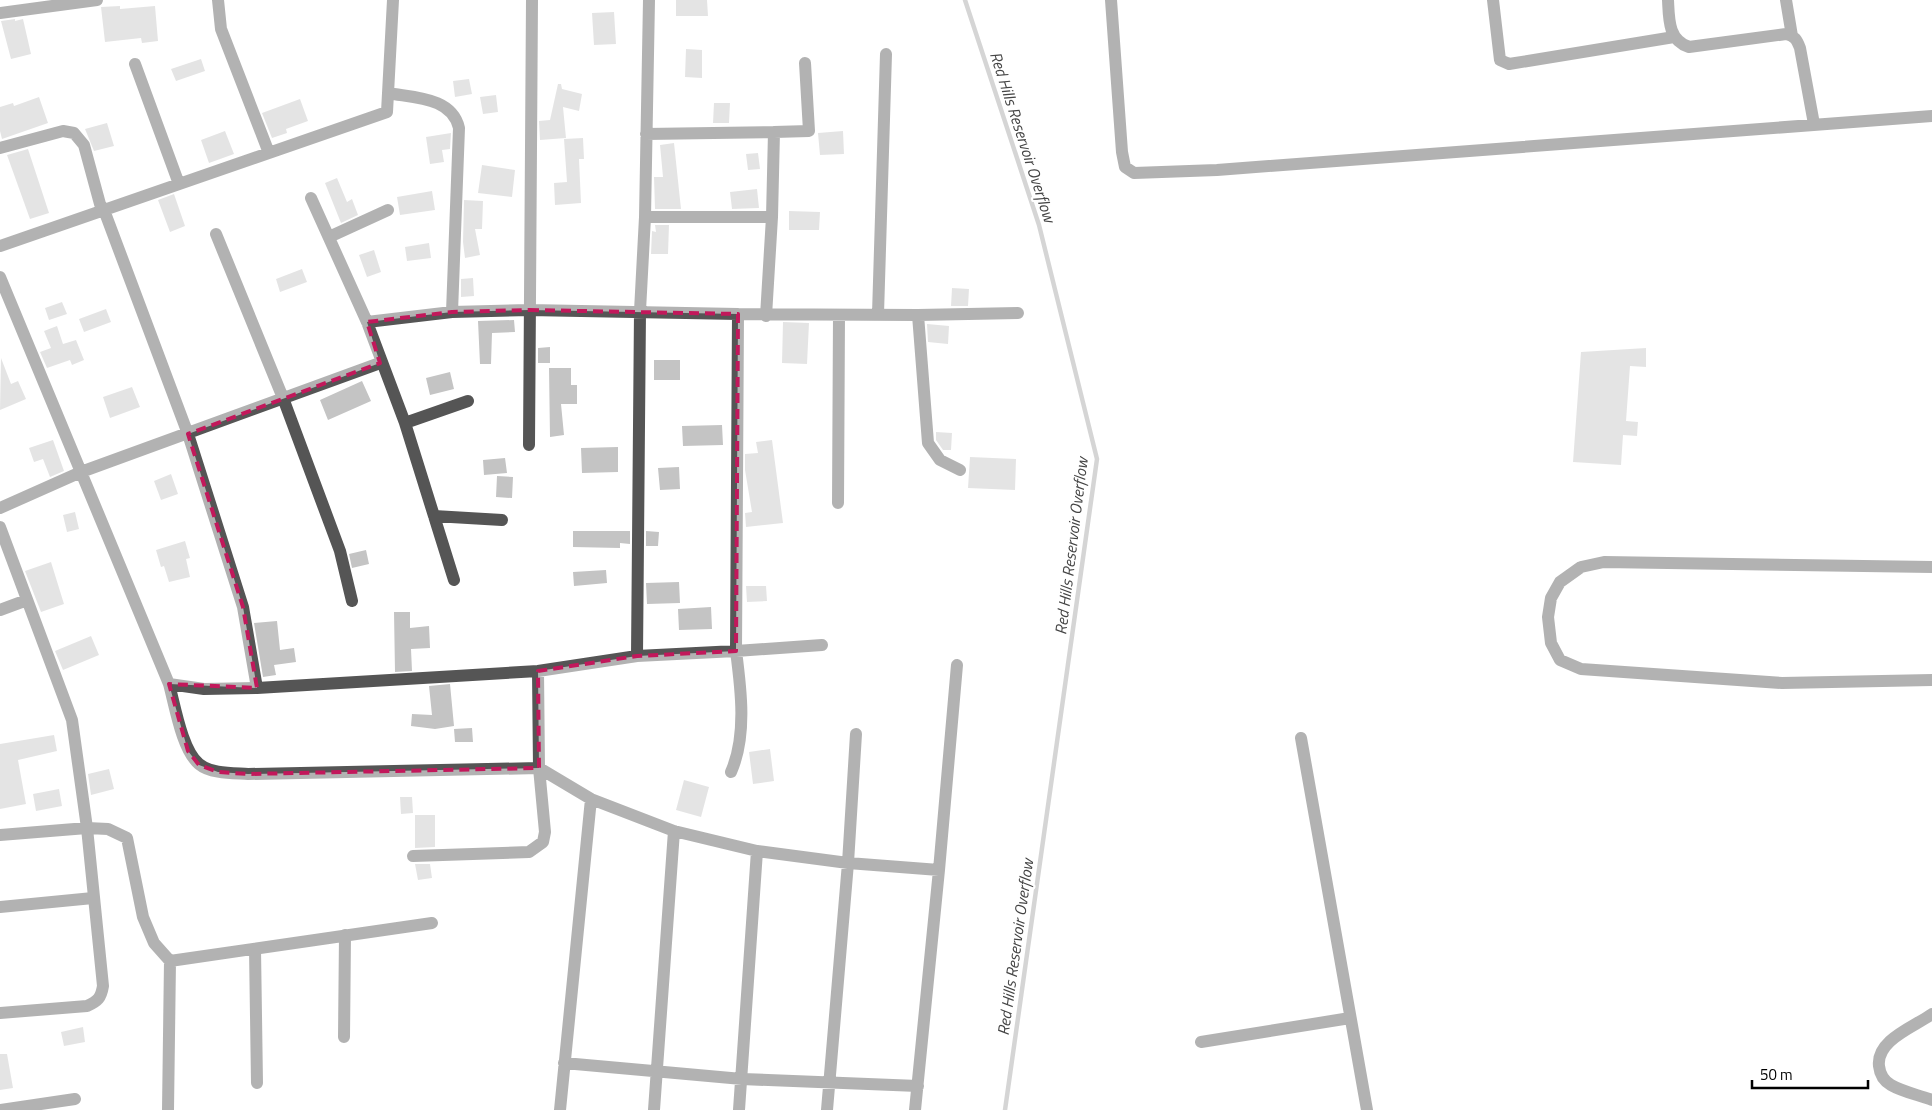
<svg xmlns="http://www.w3.org/2000/svg" width="1932" height="1110" viewBox="0 0 1932 1110" font-family="'Titillium Web',sans-serif">
<rect width="100%" height="100%" fill="#fff"/>
<g fill="none" stroke-linecap="round" stroke-linejoin="round">
<path stroke="#a3a3a3" stroke-width="4.5" d="M 965,0 L 1039,225 L 1097,459 L 1005,1110"/>
</g>
<path fill="#c4c4c4" d="M 676,0 L 707,0 L 708,16 L 676,16 Z
M 120,6 L 120,9 L 155,6 L 158,41 L 142,43 L 141,38 L 105,42 L 101,7 Z
M 614,12 L 616,44 L 594,45 L 592,13 Z
M 15,19 L 15,21 L 23,19 L 31,54 L 11,59 L 1,21 Z
M 686,49 L 702,50 L 702,78 L 685,77 Z
M 201,59 L 205,71 L 176,81 L 171,69 Z
M 469,79 L 472,94 L 455,97 L 453,81 Z
M 558,84 L 561,84 L 562,89 L 582,94 L 579,111 L 563,107 L 566,138 L 540,140 L 539,121 L 550,120 Z
M 496,95 L 498,112 L 483,114 L 480,97 Z
M 39,97 L 48,123 L 2,139 L 0,131 L 0,107 L 13,103 L 14,106 Z
M 300,99 L 308,121 L 286,129 L 287,133 L 272,138 L 262,113 Z
M 714,103 L 730,103 L 729,123 L 713,123 Z
M 107,123 L 114,146 L 94,151 L 85,129 Z
M 225,131 L 234,154 L 209,163 L 201,140 Z
M 843,131 L 844,154 L 820,155 L 818,133 Z
M 451,133 L 450,149 L 442,150 L 444,162 L 430,164 L 426,137 Z
M 583,138 L 584,159 L 579,159 L 581,203 L 555,205 L 554,183 L 567,182 L 564,139 Z
M 674,143 L 681,209 L 655,209 L 654,177 L 663,177 L 660,145 Z
M 28,149 L 49,213 L 30,219 L 7,155 Z
M 758,153 L 760,169 L 748,170 L 746,154 Z
M 482,165 L 515,170 L 512,197 L 478,193 Z
M 337,178 L 347,202 L 352,199 L 358,215 L 341,223 L 325,183 Z
M 757,189 L 759,208 L 732,209 L 730,192 Z
M 432,191 L 435,210 L 400,215 L 397,197 Z
M 174,194 L 185,226 L 170,232 L 158,200 Z
M 464,200 L 483,201 L 482,229 L 475,229 L 480,255 L 465,258 L 463,242 Z
M 789,211 L 820,212 L 819,230 L 789,230 Z
M 655,225 L 669,225 L 668,254 L 651,254 L 652,231 L 656,232 Z
M 429,243 L 431,258 L 407,261 L 405,247 Z
M 374,250 L 381,272 L 367,277 L 359,255 Z
M 302,269 L 307,282 L 280,292 L 276,279 Z
M 473,278 L 474,296 L 461,297 L 461,279 Z
M 952,288 L 969,289 L 968,306 L 951,306 Z
M 62,302 L 67,314 L 49,320 L 45,308 Z
M 106,309 L 111,322 L 84,332 L 79,319 Z
M 514,320 L 515,332 L 492,333 L 491,364 L 480,364 L 478,321 Z
M 783,322 L 809,323 L 807,364 L 782,363 Z
M 927,324 L 949,326 L 948,344 L 928,342 Z
M 57,326 L 63,344 L 76,340 L 84,360 L 72,365 L 70,360 L 47,368 L 40,352 L 51,348 L 44,331 Z
M 550,347 L 550,363 L 538,363 L 538,348 Z
M 1646,348 L 1646,367 L 1630,366 L 1626,421 L 1638,422 L 1637,436 L 1623,435 L 1621,465 L 1573,462 L 1581,352 Z
M 1,358 L 11,384 L 18,381 L 26,399 L 0,410 Z
M 654,360 L 680,360 L 680,380 L 654,380 Z
M 549,368 L 571,368 L 571,385 L 577,385 L 577,404 L 561,404 L 564,435 L 550,437 Z
M 450,372 L 454,389 L 430,395 L 426,378 Z
M 362,381 L 371,401 L 328,420 L 320,400 Z
M 132,387 L 140,407 L 110,418 L 103,397 Z
M 722,425 L 723,445 L 683,446 L 682,426 Z
M 936,432 L 952,433 L 951,450 L 943,450 L 936,440 Z
M 53,440 L 64,471 L 50,477 L 43,459 L 34,462 L 29,448 Z
M 772,440 L 783,523 L 746,527 L 745,513 L 752,512 L 745,470 L 745,454 L 758,453 L 756,442 Z
M 618,447 L 618,472 L 582,473 L 581,448 Z
M 970,457 L 1016,459 L 1015,490 L 968,488 Z
M 505,458 L 507,473 L 484,475 L 483,460 Z
M 679,467 L 680,489 L 660,490 L 658,468 Z
M 171,474 L 178,494 L 161,500 L 154,481 Z
M 497,476 L 513,477 L 512,498 L 496,497 Z
M 75,512 L 79,529 L 67,532 L 63,515 Z
M 573,531 L 630,531 L 630,544 L 620,543 L 620,548 L 573,547 Z
M 646,531 L 659,532 L 658,546 L 646,546 Z
M 185,541 L 190,558 L 186,559 L 190,577 L 169,582 L 164,566 L 161,567 L 156,550 Z
M 366,550 L 369,564 L 352,568 L 349,554 Z
M 51,562 L 64,604 L 41,612 L 25,571 Z
M 606,570 L 607,583 L 574,586 L 573,572 Z
M 679,582 L 680,603 L 647,604 L 646,583 Z
M 746,586 L 766,586 L 767,601 L 747,602 Z
M 711,607 L 712,629 L 679,630 L 678,609 Z
M 394,612 L 410,612 L 410,628 L 429,626 L 430,648 L 411,649 L 412,671 L 395,672 Z
M 277,621 L 280,650 L 294,648 L 296,662 L 274,665 L 276,675 L 263,677 L 254,623 Z
M 91,636 L 99,655 L 63,670 L 55,651 Z
M 450,684 L 454,726 L 435,729 L 411,726 L 412,714 L 432,715 L 429,686 Z
M 472,728 L 473,742 L 455,742 L 454,729 Z
M 54,735 L 57,751 L 18,760 L 26,804 L 0,809 L 0,744 Z
M 770,749 L 774,781 L 753,784 L 749,752 Z
M 109,769 L 114,789 L 91,795 L 88,774 Z
M 684,780 L 709,787 L 701,817 L 676,810 Z
M 59,789 L 62,806 L 36,811 L 33,794 Z
M 400,797 L 412,797 L 413,813 L 401,814 Z
M 415,815 L 435,815 L 435,847 L 415,848 Z
M 415,864 L 430,864 L 432,878 L 418,880 Z
M 83,1027 L 85,1042 L 64,1046 L 61,1032 Z
M 0,1054 L 7,1054 L 13,1088 L 0,1090 Z"/>
<g fill="none" stroke-linecap="round" stroke-linejoin="round">
<path stroke="#555" stroke-width="12" d="M 218,0 L 221,29 L 269,153
M 1111,0 L 1122,152 L 1125,167 L 1134,173 L 1217,170 L 1932,116
M 1493,0 L 1500,60 L 1509,64 L 1674,37
M 1668,0 C 1669,19 1668,40 1689,47 L 1786,34 C 1795,36 1797,40 1800,48 L 1814,124
M 1786,0 L 1792,36
M 0,13 L 97,0
M 135,64 L 179,184
M 388,93 C 414,98 452,97 459,128 L 452,312
M 774,132 L 809,131 L 805,63
M 646,134 L 774,132 L 772,217 L 766,316
M 0,148 L 63,131 L 74,133 L 84,145 L 100,204 L 104,210 L 188,434 L 243,607 L 257,688
M 311,198 L 367,322 L 405,423 L 454,580
M 645,217 L 772,217
M 216,234 L 283,398 L 340,551 L 352,601
M 329,237 L 388,210
M 0,246 L 387,112 L 393,0
M 0,277 L 169,684 C 175,706 182,750 199,764 C 211,774 233,773 248,774 L 539,768 L 591,799 L 674,831 L 757,851 L 848,863 L 939,870 L 915,1110
M 738,314 L 918,315 L 1018,313
M 878,314 L 886,54
M 918,315 L 928,443 L 940,460 L 960,470
M 405,423 L 468,401
M 529,445 L 532,0
M 838,503 L 839,315
M 0,508 L 81,472 L 380,363
M 434,516 L 502,520
M 0,527 L 72,720 L 87,828 L 103,986 C 101,998 98,1001 87,1006 L 0,1013
M 1932,567 L 1604,562 L 1581,567 L 1560,582 L 1551,598 L 1548,617 L 1551,643 L 1560,660 L 1581,669 L 1782,683 L 1932,680
M 0,610 L 27,600
M 637,656 L 640,311 L 645,217 L 649,0
M 169,684 L 204,689 L 257,688 L 538,671 L 637,656 L 736,651 L 738,314 L 529,310 L 452,312 L 367,322
M 1301,738 L 1367,1110
M 731,772 C 747,736 741,689 736,651 L 822,645
M 0,835 L 87,828 L 108,829 L 127,838 L 143,917 L 154,943 L 170,961 L 432,923
M 413,856 L 529,852 L 543,842 L 545,832 L 539,768 L 538,671
M 939,870 L 957,665
M 0,907 L 93,898
M 255,949 L 257,1083
M 1932,1014 C 1914,1027 1876,1040 1879,1066 C 1880,1075 1884,1081 1891,1085 C 1903,1092 1919,1095 1932,1100
M 344,1037 L 345,935
M 1201,1042 L 1350,1018
M 564,1063 L 742,1079 L 918,1086
M 0,1110 L 75,1099
M 168,1110 L 170,961
M 560,1110 L 591,799
M 654,1110 L 674,831
M 739,1110 L 757,851
M 827,1110 L 848,863 L 856,734"/>
</g>
<path d="M0 0H1932V1110H0ZM 529,310 L 738,314 L 736,651 L 637,656 L 538,671 L 539,768 L 248,774 L 218,772 L 199,765 L 188,751 L 169,684 L 257,688 L 243,607 L 188,434 L 380,363 L 367,322 L 452,312 Z" fill="#fff" fill-opacity=".55" fill-rule="evenodd"/>
<path fill="none" stroke="#c2185b" stroke-width="4" stroke-dasharray="10 6" stroke-linejoin="round" d="M 529,310 L 738,314 L 736,651 L 637,656 L 538,671 L 539,768 L 248,774 L 218,772 L 199,765 L 188,751 L 169,684 L 257,688 L 243,607 L 188,434 L 380,363 L 367,322 L 452,312 Z"/>
<g text-anchor="middle" stroke-width="4.5" stroke-linejoin="round" paint-order="stroke">
<g font-size="16" font-style="italic" fill="#444" stroke="#fff">
<text transform="translate(1023 137) rotate(72)" y="6">Red Hills Reservoir Overflow</text>
<text transform="translate(1071 546) rotate(-83)" y="6">Red Hills Reservoir Overflow</text>
<text transform="translate(1015 947) rotate(-82)" y="6">Red Hills Reservoir Overflow</text>
</g>
</g>
<path d="M1752 1080v8h116v-8" fill="none" stroke="#000000" stroke-width="2.5"/>
<text x="1760" y="1080" font-size="15" fill="#000000" stroke="#ffffff" stroke-width="4" paint-order="stroke">50 m</text>
</svg>
